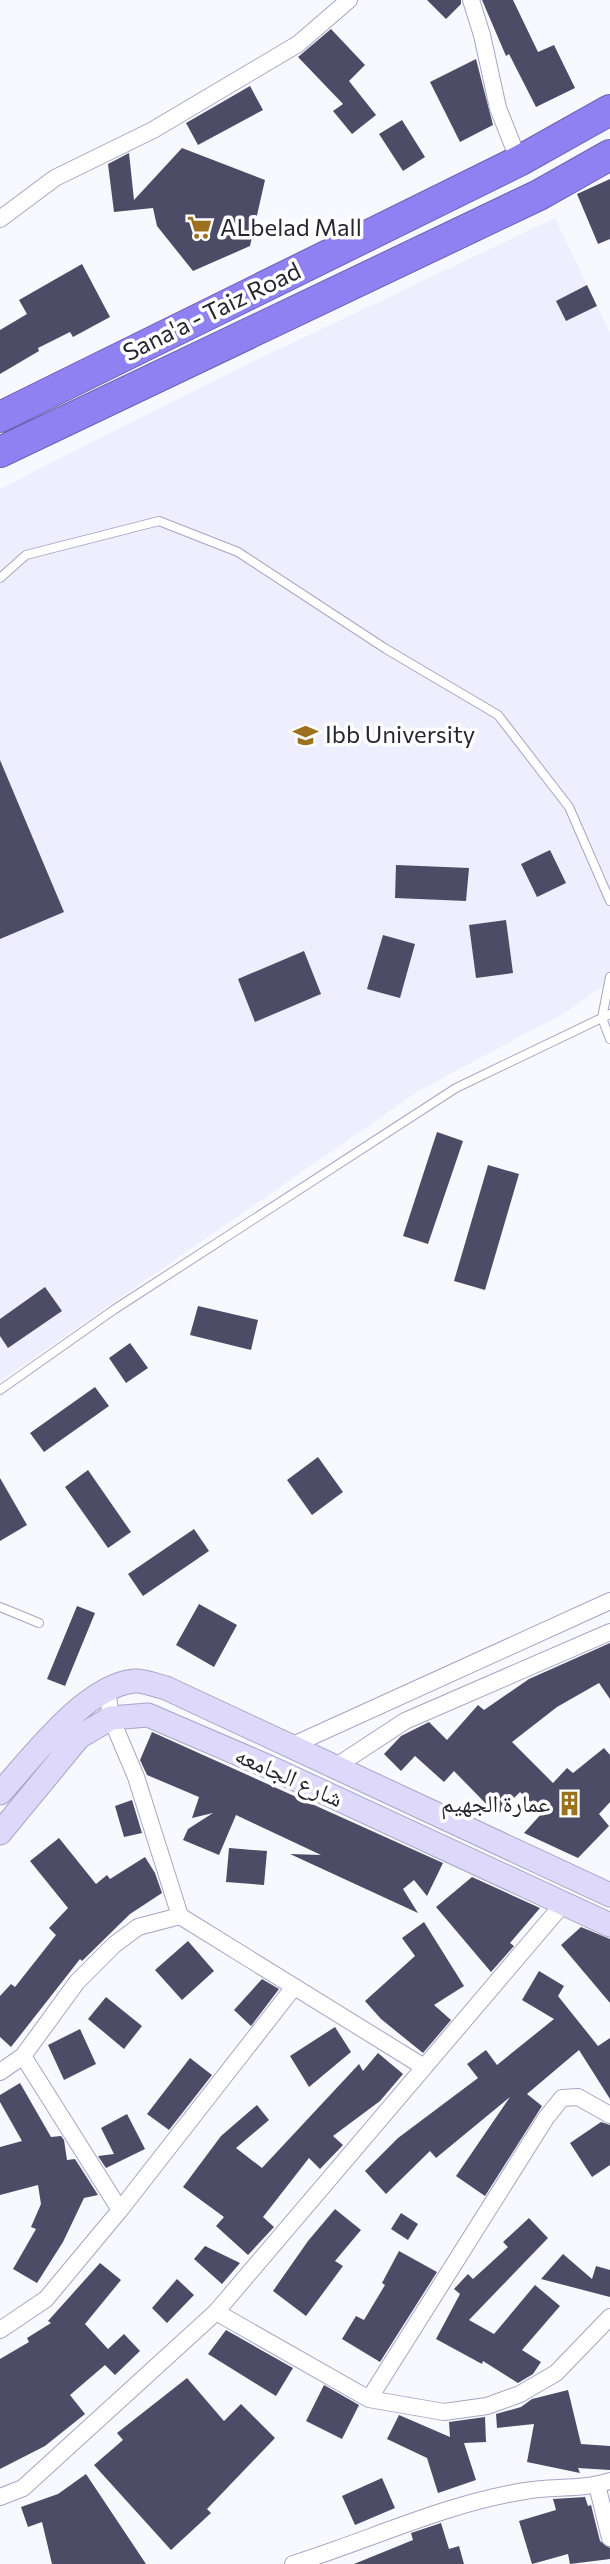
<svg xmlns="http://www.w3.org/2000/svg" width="610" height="2564" viewBox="0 0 610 2564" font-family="Commissioner,'Noto Naskh Arabic',sans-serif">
<rect width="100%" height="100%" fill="#f8f8ff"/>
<path fill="#eeeefe" d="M 555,218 L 610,333 L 610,981 L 568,1011 L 420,1090 L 0,1381 L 0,489 L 221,377 Z"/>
<path fill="#4d4c66" d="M 427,0 L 461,0 L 461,4 L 446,19 Z
M 482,0 L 513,0 L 538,52 L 554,45 L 575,88 L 536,107 L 509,54 L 506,56 Z
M 331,29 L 365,65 L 349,81 L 376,115 L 352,134 L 333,111 L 343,104 L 298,57 Z
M 476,59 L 493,125 L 460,142 L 430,82 Z
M 250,86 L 263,110 L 198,145 L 186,123 Z
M 402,120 L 425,157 L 403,171 L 379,134 Z
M 182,148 L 265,180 L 250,246 L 193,271 L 157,226 L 153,208 L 114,212 L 108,164 L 129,153 L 134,200 Z
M 610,179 L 610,239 L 598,244 L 577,194 Z
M 82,264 L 110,317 L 73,337 L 70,332 L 38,348 L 39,351 L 0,374 L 0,330 L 27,314 L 19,300 Z
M 587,285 L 597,306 L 566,321 L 556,301 Z
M 0,760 L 64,912 L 0,939 Z
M 550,850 L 566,883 L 537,897 L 521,864 Z
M 396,865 L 469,868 L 466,901 L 395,898 Z
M 506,920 L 513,973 L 476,978 L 469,925 Z
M 383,935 L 415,944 L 400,998 L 367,989 Z
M 304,951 L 321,994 L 255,1022 L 238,979 Z
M 437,1132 L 463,1141 L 428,1244 L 403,1236 Z
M 488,1165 L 519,1174 L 485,1290 L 454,1281 Z
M 45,1287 L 62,1311 L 8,1348 L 0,1336 L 0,1319 Z
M 198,1306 L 258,1320 L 251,1350 L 190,1335 Z
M 130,1343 L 148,1368 L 126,1383 L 109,1358 Z
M 95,1387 L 109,1406 L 44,1452 L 30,1433 Z
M 318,1457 L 343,1492 L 312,1515 L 287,1480 Z
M 88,1470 L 131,1532 L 108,1548 L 65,1487 Z
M 0,1478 L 27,1525 L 0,1541 Z
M 194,1529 L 209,1551 L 143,1596 L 128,1574 Z
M 199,1604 L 237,1625 L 214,1667 L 176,1645 Z
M 77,1606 L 95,1613 L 65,1686 L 47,1679 Z
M 610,1643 L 610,1699 L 599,1683 L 557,1707 L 512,1742 L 553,1783 L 567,1768 L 573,1773 L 604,1748 L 610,1755 L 610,1802 L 599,1814 L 609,1826 L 578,1858 L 524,1833 L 542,1813 L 520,1792 L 497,1815 L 454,1771 L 444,1782 L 415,1756 L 401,1771 L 384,1754 L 401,1736 L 429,1722 L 447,1740 L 478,1705 L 484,1710 L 529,1679 Z
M 152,1732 L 443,1863 L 427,1896 L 414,1880 L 403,1889 L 418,1913 L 290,1854 L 321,1855 L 236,1815 L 219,1855 L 183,1840 L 188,1829 L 213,1813 L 192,1818 L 199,1797 L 147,1775 L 140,1760 Z
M 132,1800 L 142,1833 L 124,1837 L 115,1806 Z
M 59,1838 L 96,1884 L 107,1875 L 110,1879 L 145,1857 L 155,1873 L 162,1893 L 130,1914 L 82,1961 L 80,1959 L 11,2047 L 0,2037 L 0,1996 L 11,1984 L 15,1987 L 56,1935 L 49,1928 L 68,1908 L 30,1861 Z
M 229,1848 L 267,1851 L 264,1885 L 226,1882 Z
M 472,1877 L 540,1908 L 510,1943 L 514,1946 L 491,1972 L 436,1907 Z
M 424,1922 L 464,1986 L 434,2005 L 451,2020 L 423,2053 L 381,2019 L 365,2001 L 415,1956 L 402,1938 Z
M 581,1927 L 610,1939 L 610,2003 L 561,1945 Z
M 188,1941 L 214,1971 L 182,2000 L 155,1970 Z
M 539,1971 L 564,1986 L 558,1996 L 598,2046 L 610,2038 L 610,2099 L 579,2050 L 527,2094 L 542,2106 L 485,2196 L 456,2176 L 510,2097 L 436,2158 L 430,2151 L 386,2194 L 365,2171 L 398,2138 L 478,2078 L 467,2064 L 486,2050 L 497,2065 L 554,2019 L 522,2000 Z
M 262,1979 L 279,1989 L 251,2026 L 234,2010 Z
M 106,1997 L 142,2026 L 124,2049 L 88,2019 Z
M 335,2027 L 351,2052 L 309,2087 L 290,2056 Z
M 80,2029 L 96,2064 L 64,2080 L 48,2045 Z
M 378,2053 L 403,2074 L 380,2101 L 333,2136 L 343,2145 L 320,2169 L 309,2158 L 263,2217 L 274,2227 L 248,2255 L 216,2226 L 224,2217 L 183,2187 L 221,2136 L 257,2105 L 269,2120 L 236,2148 L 262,2168 L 359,2064 L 363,2071 Z
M 190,2058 L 212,2075 L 169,2130 L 147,2114 Z
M 20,2083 L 51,2137 L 61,2136 L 64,2140 L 67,2160 L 75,2159 L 98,2195 L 84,2198 L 63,2242 L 37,2283 L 13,2269 L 36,2229 L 31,2227 L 41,2204 L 38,2185 L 0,2195 L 0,2147 L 22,2141 L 0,2102 L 0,2095 Z
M 127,2114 L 145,2149 L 106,2168 L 98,2156 L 114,2154 L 101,2128 Z
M 601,2122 L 610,2125 L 610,2165 L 592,2177 L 570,2143 Z
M 335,2209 L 361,2230 L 335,2261 L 343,2266 L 306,2316 L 273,2291 L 308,2241 Z
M 401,2213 L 418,2224 L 408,2240 L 391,2229 Z
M 529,2218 L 548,2238 L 469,2320 L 494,2334 L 535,2285 L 560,2306 L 522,2350 L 541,2362 L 533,2374 L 518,2383 L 483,2361 L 482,2364 L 436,2339 L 460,2294 L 454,2289 L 468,2274 L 473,2279 L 508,2247 L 503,2242 Z
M 205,2246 L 240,2263 L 222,2284 L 194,2259 Z
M 399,2251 L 437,2272 L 380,2362 L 342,2339 L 356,2316 L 364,2320 L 385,2285 L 382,2283 Z
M 563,2254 L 592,2279 L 596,2266 L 610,2270 L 610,2297 L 541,2279 Z
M 100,2263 L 121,2280 L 85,2324 L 108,2349 L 124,2334 L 140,2351 L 115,2375 L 105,2365 L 70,2395 L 85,2414 L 45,2446 L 0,2469 L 0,2359 L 29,2342 L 27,2338 L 51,2323 L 48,2321 Z
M 177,2279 L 194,2295 L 167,2323 L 152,2308 Z
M 226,2330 L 293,2368 L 276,2396 L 208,2354 Z
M 187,2378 L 224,2421 L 241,2404 L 275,2438 L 207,2509 L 211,2513 L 171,2550 L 94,2465 L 123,2440 L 117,2433 Z
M 324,2385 L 359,2405 L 342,2439 L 306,2421 Z
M 568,2390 L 581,2444 L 610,2446 L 610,2470 L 578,2468 L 580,2473 L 527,2462 L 534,2424 L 497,2428 L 496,2414 L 521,2407 L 532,2399 Z
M 399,2415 L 450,2437 L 449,2422 L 485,2417 L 486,2442 L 464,2443 L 476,2480 L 438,2493 L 427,2458 L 387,2439 Z
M 86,2474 L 146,2564 L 52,2564 L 42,2522 L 28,2527 L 21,2507 L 58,2494 Z
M 382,2478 L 395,2508 L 355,2525 L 342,2496 Z
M 585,2497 L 588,2506 L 591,2505 L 600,2541 L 610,2548 L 610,2559 L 570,2564 L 568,2554 L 532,2564 L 519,2521 L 556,2510 L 553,2499 Z
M 441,2523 L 449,2549 L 459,2546 L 464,2564 L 354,2564 L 413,2540 L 411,2533 Z"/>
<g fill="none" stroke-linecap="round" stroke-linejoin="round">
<defs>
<path id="lane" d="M 0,578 L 26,555 L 159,521 L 238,552 L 386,649 L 498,715 L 569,807 L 610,901
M 610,977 L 602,1018 L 610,1039
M 0,1390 L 115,1309 L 456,1088 L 610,1014
M 0,1607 L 39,1623"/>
<path id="street" d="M 471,0 L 482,35 L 498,108 L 519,161
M 0,219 L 55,178 L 153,130 L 298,44 L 349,0
M 107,1689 L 111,1718 L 136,1777 L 180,1916 L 424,2067
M 291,1746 L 610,1601
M 335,1767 L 405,1721 L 610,1632
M 23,2056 L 120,2210
M 0,2072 L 23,2056 L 77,1982 L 114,1945 L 138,1927 L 180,1916
M 216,2312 L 369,2399 L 444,2412 L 487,2406 L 520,2394 L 556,2373 L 610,2317
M 0,2330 L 46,2299 L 120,2210 L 294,1987
M 369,2399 L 546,2118 L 562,2098 L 578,2097 L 610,2115
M 597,2485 L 610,2538
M 0,2497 L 23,2488 L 216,2312 L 563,1904
M 293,2564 C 370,2540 444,2504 525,2491 C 553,2486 582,2490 610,2481"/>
<path id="secondary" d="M 0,1793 C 32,1758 85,1686 134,1681 C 144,1680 157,1686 166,1688 L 610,1895
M 0,1833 L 79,1737 L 111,1718 L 148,1715 L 269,1767 L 610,1925"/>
<path id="highway" d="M 0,417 L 519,161 L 610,110
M 0,452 L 539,195 L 610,155"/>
</defs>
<use href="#lane" stroke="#a7a5c4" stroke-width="10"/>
<use href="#street" stroke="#a7a5c4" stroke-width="18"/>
<use href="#secondary" stroke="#a7a5c4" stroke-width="25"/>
<use href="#highway" stroke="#6b62af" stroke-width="32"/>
<use href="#lane" stroke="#fff" stroke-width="8"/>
<use href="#street" stroke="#fff" stroke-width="16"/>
<use href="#secondary" stroke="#ded9fb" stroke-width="23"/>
<use href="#highway" stroke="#9081f3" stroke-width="30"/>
</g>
<defs>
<symbol id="supermarket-bare" viewBox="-9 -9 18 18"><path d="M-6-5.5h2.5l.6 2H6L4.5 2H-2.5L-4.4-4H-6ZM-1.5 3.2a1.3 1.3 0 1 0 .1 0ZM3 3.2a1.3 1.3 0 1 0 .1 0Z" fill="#9d7020" stroke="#fff" stroke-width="2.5" paint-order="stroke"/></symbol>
<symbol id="university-bare" viewBox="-9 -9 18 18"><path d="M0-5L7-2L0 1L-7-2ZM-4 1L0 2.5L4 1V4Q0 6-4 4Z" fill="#9d7020" stroke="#fff" stroke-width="2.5" paint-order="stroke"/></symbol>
<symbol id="building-bare" viewBox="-9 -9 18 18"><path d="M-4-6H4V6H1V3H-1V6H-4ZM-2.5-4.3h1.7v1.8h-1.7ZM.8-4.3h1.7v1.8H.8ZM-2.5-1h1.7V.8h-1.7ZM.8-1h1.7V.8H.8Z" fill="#9d7020" stroke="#fff" stroke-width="2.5" paint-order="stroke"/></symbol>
</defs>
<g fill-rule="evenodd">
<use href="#supermarket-bare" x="182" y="210" width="35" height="35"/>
<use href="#university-bare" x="288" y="718" width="35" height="35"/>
<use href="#building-bare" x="552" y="1786" width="35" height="35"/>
</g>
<g text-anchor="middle" stroke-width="7" stroke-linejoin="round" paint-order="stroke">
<g font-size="24" fill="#272732" stroke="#fff" text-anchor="start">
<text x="220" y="236">ALbelad Mall</text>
<text x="325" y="743">Ibb University</text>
<text x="550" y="1812" text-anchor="end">عمارة الجهيم</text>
</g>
<g font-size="24" fill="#272732" stroke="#fff">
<text transform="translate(212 312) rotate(-26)" y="8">Sana'a - Taiz Road</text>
<text transform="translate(289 1777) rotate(24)" y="8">شارع الجامعه</text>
</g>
</g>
</svg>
